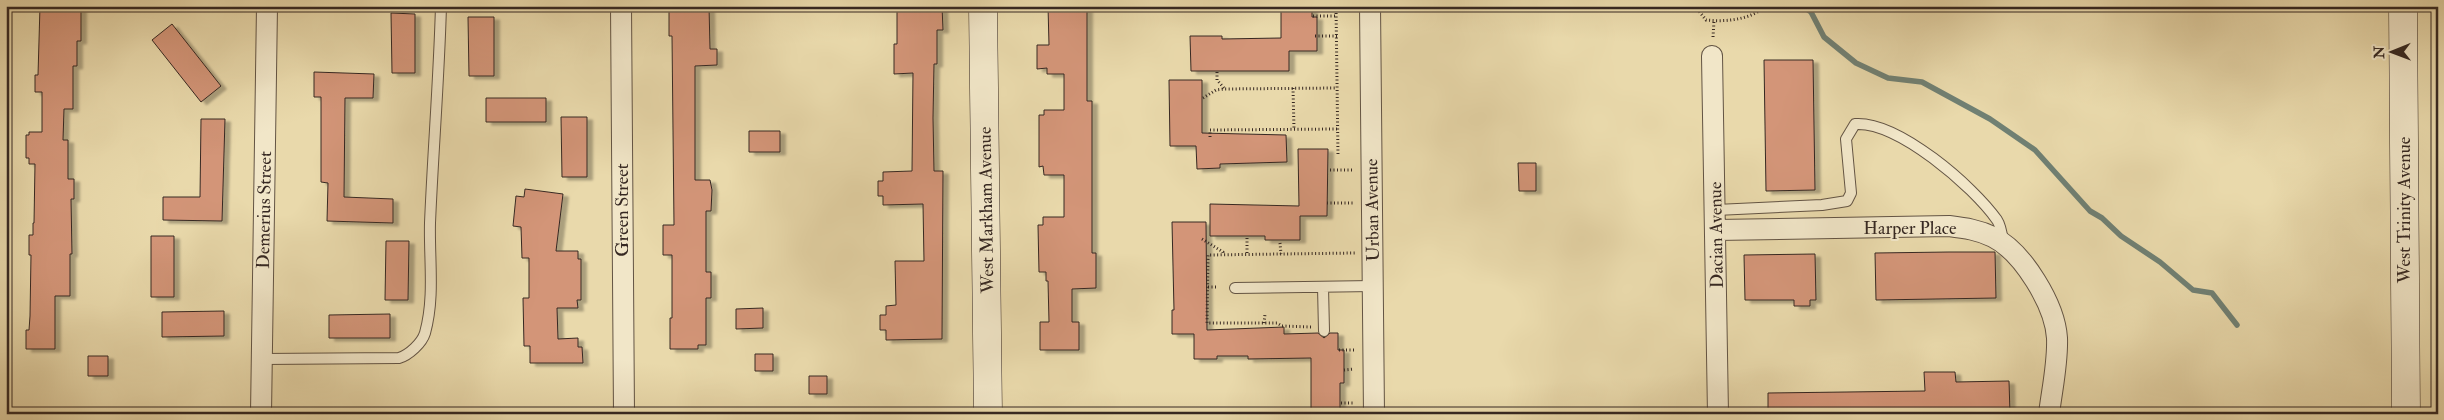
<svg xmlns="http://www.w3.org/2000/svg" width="2444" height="420" viewBox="0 0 2444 420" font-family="'IM FELL Double Pica',serif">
<defs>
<filter id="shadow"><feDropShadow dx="5.5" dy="3" stdDeviation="1" flood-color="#0004"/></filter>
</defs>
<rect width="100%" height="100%" fill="#e9d9ab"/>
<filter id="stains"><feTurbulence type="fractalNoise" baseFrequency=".004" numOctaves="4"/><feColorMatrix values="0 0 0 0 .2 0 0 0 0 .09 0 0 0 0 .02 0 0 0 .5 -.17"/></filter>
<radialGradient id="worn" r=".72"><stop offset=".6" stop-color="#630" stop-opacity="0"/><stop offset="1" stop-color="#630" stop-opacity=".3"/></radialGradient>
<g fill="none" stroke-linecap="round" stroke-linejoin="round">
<path stroke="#708073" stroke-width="5.5" d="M 1802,6 L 1811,12 L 1824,37 L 1856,63 L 1888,78 L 1922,82 L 1990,119 L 2035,150 L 2090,211 L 2102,218 L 2121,236 L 2160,262 L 2193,290 L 2212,293 L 2237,325"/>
</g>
<path fill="#d39578" stroke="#362822" filter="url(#shadow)" d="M 40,6 L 81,6 L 81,41 L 77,41 L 77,66 L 73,66 L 73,109 L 64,109 L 63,140 L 68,140 L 68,179 L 74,179 L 74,199 L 71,199 L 72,254 L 70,254 L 70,296 L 55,296 L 55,349 L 26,349 L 26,330 L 29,330 L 30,316 L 31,255 L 29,255 L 29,235 L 33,235 L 33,223 L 34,223 L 35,164 L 29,164 L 29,158 L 26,158 L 26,135 L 29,135 L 29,132 L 42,132 L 42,92 L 35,92 L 35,75 L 38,75 Z
M 669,6 L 709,6 L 710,49 L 717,49 L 717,65 L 695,66 L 695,180 L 710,180 L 712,190 L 711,211 L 706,211 L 706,272 L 711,272 L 711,298 L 706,298 L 706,345 L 698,345 L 698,349 L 670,349 L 670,318 L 672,318 L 672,255 L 663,255 L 663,225 L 674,225 L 672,36 L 669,36 Z
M 897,6 L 942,6 L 943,30 L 937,30 L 937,64 L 934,64 L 933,118 L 934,171 L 943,171 L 942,339 L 886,340 L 886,330 L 880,330 L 880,315 L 886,315 L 886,306 L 896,305 L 895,261 L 924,261 L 923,204 L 883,205 L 883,196 L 878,196 L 878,181 L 883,181 L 883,172 L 912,171 L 913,73 L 894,74 L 894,44 L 897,44 Z
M 1048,6 L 1087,6 L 1087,101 L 1092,101 L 1092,253 L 1096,253 L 1096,288 L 1072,289 L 1072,322 L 1079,322 L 1079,350 L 1040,350 L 1040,322 L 1049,322 L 1048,281 L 1046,281 L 1046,272 L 1039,272 L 1038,225 L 1043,225 L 1043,217 L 1064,217 L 1064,175 L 1044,175 L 1043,166 L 1039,167 L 1039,115 L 1044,115 L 1044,110 L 1064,110 L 1064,74 L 1047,74 L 1047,68 L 1037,69 L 1037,45 L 1049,45 Z
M 1281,6 L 1312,6 L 1312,17 L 1317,17 L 1317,51 L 1289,51 L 1289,71 L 1191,71 L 1190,36 L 1222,36 L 1222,39 L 1281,38 Z
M 391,13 L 415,14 L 415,73 L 392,73 Z
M 468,17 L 494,17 L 494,76 L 469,76 Z
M 172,24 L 221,86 L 201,102 L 152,40 Z
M 1764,60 L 1813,60 L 1815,190 L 1766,191 Z
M 314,72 L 374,74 L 373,98 L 345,98 L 344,197 L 393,199 L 393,223 L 327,221 L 328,183 L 321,182 L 321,97 L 314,97 Z
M 1169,80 L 1202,80 L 1202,133 L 1286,135 L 1287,162 L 1220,164 L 1220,168 L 1197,169 L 1196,146 L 1170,146 Z
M 486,98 L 546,98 L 546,122 L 486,122 Z
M 561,117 L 587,117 L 587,177 L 562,177 Z
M 201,119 L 225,119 L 222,221 L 163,220 L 163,197 L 200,197 Z
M 749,131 L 780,131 L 780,152 L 749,152 Z
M 1298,149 L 1328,149 L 1327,216 L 1300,216 L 1300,240 L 1265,240 L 1265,236 L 1210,236 L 1210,204 L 1299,206 Z
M 1518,163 L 1536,163 L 1536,191 L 1519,191 Z
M 525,189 L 563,194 L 556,251 L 578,251 L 578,259 L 581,259 L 581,300 L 577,300 L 578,308 L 557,308 L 558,339 L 578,338 L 578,347 L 582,347 L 583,363 L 530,363 L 530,346 L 524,346 L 523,298 L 529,298 L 529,258 L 522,258 L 521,227 L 513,226 L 516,196 L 524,197 Z
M 1172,222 L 1206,222 L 1207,330 L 1284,327 L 1284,334 L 1318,333 L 1324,338 L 1330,333 L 1338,333 L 1338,350 L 1344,350 L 1344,383 L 1340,383 L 1340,414 L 1311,414 L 1311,358 L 1248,359 L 1248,356 L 1217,356 L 1217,359 L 1194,359 L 1194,334 L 1172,334 L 1172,310 L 1174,310 Z
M 151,236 L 174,236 L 174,297 L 151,297 Z
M 386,241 L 409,241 L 408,300 L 385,300 Z
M 1949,252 L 1995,252 L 1996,298 L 1876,300 L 1875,253 Z
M 1815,254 L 1816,300 L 1810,300 L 1810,306 L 1794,306 L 1794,300 L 1745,300 L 1744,255 Z
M 763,308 L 763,328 L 736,329 L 736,309 Z
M 224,311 L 224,336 L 162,337 L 162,312 Z
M 390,314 L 390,338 L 329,338 L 329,315 Z
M 755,354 L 773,354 L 773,371 L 755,371 Z
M 88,356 L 108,356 L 108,376 L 88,376 Z
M 1924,372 L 1955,372 L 1956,382 L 2009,381 L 2010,414 L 1768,414 L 1768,393 L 1925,391 Z
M 809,376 L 827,376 L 827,394 L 809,394 Z"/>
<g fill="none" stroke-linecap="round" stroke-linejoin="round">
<defs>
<path id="lane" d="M 1716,210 L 1822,205 L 1847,201 L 1851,193 L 1846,139 L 1855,124 C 1898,121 1973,186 1997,220 C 2001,226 2002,235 2003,242
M 1323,287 L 1324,331
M 1235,288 L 1373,286
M 262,359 L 399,358 C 409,355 422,343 425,333 C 435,297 429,259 430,223 C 433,151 439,79 441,6"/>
<path id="street" d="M 621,6 L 624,414
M 1370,6 L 1374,414
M 1712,56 L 1718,414
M 1716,230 L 1949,226 C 1965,228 1979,230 1993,237 C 2023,252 2055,305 2057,338 C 2058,363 2052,389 2049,414
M 261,414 L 267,6"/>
<path id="secondary" d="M 983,6 L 988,414
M 2403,6 L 2406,414"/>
</defs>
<use href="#lane" stroke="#635444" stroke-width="12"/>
<use href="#street" stroke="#635444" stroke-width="22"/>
<use href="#secondary" stroke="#362822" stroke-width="29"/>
<path stroke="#362822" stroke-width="3" stroke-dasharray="1 2.5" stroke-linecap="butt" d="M 1336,6 L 1338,156
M 1695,6 L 1706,20 C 1726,22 1750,20 1766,6
M 1313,16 L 1336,16
M 1315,36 L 1337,36
M 1713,37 L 1714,21
M 1217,72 L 1217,80 L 1224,88
M 1293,88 L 1294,129
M 1203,98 L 1216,90 L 1224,89 L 1337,88
M 1210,137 L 1210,130 L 1338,129
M 1330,170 L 1352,170
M 1327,203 L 1354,203
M 1247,238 L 1247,255
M 1202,239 L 1223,252 L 1223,255
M 1280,243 L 1281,254
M 1208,287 L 1217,287
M 1264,323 L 1265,314
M 1311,327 L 1282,326 L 1277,323 L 1207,323 L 1208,255 L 1355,253
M 1339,350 L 1354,350
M 1344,370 L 1354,369
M 1341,403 L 1355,403"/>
<use href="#lane" stroke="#f1e6c8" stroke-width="10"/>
<use href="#street" stroke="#f1e6c8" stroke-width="20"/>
<use href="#secondary" stroke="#f1e6c8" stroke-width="28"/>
</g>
<g text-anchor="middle" stroke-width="4" stroke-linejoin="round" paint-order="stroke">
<g font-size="18" fill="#362822" stroke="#f1e6c8">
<text transform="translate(264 210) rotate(-89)" y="6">Demerius Street</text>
<text transform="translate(622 210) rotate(-90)" y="6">Green Street</text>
<text transform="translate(986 210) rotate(-91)" y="6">West Markham Avenue</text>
<text transform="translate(1372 210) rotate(-91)" y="6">Urban Avenue</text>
<text transform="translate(2404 210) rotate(-90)" y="6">West Trinity Avenue</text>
<text x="1910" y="234">Harper Place</text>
<text transform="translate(1716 235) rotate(-91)" y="6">Dacian Avenue</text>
</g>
</g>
<rect width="2444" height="420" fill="none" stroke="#e9d9ab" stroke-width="25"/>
<rect x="8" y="8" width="2429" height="405" fill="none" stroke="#362822" stroke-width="2.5"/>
<rect x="12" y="12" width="2419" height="395" fill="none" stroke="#362822"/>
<g transform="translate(2392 52) rotate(269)" stroke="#f1e6c8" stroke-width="4" paint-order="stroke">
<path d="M0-4L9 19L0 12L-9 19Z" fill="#362822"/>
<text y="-8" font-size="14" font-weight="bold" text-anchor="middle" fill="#362822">N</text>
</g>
<rect width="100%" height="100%" filter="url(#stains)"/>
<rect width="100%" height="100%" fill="url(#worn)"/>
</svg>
